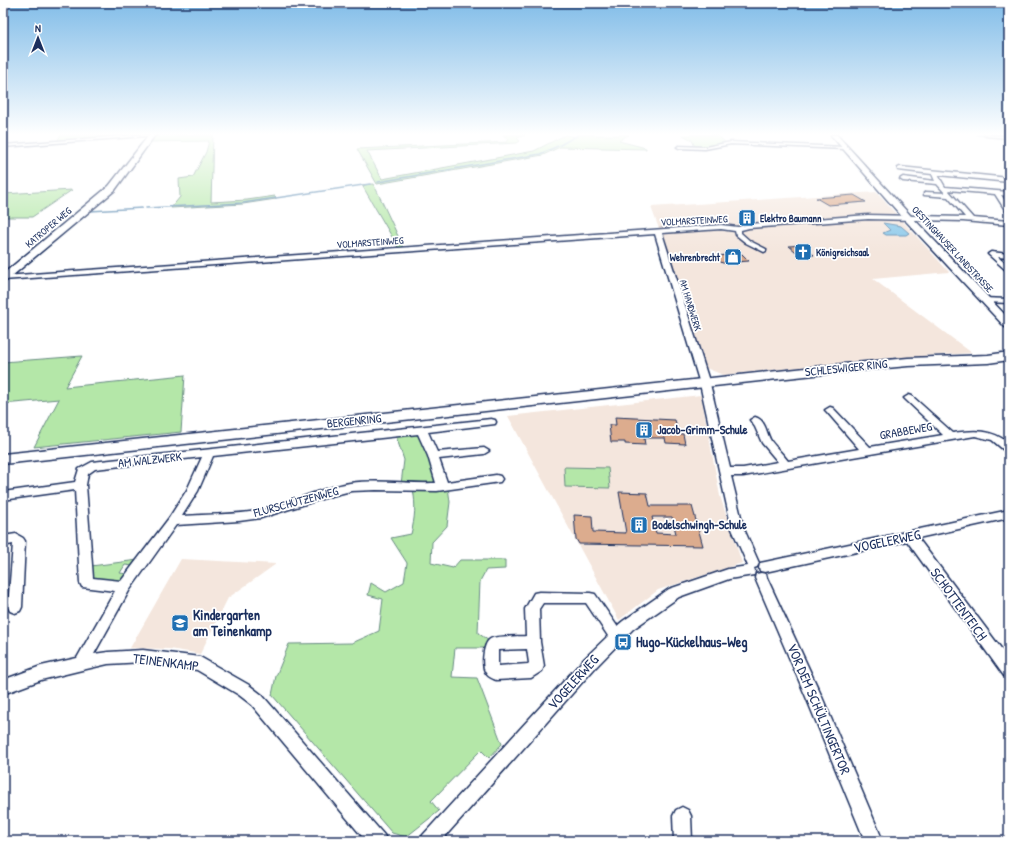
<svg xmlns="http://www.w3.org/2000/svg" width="1012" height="844" viewBox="0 0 1012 844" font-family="'Patrick Hand',sans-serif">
<rect width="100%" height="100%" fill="#fff"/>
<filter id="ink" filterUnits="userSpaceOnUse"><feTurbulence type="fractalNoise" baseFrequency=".025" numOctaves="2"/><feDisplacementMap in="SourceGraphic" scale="8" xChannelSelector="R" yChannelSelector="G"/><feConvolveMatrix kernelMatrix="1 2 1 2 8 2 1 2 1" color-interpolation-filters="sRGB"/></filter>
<g filter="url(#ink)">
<path fill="#f4e6dd" d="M 876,192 L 949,272 L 873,279 L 972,353 L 889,358 L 723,375 L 706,368 L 683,294 L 651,207 Z
M 701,395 L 720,496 L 742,563 L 658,590 L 619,620 L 508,416 Z
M 181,559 L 276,564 L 228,598 L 200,654 L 170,649 L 130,648 Z"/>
<path fill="#b4e7a8" stroke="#688b83" d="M 61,135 L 114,135 L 112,137 L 57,141 Z
M 154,135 L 213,135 L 211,202 L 247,200 L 275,196 L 276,199 L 243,204 L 171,208 L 180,197 L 179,179 L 193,177 L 206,152 L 209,141 L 148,142 Z
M 503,135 L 525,135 L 517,138 L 520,141 L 517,143 L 367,151 L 382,179 L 534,151 L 565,135 L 576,137 L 579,135 L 629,135 L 626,136 L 619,141 L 646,148 L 646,149 L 560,147 L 543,155 L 377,184 L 357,149 L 507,142 L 509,139 Z
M 683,135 L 717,135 L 726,143 L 710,147 L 695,147 L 692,140 Z
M 373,184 L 377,191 L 404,249 L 399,249 L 362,185 Z
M 72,190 L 32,217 L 3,217 L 3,194 Z
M 82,356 L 65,387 L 185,375 L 181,432 L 34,447 L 59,399 L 3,404 L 3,362 Z
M 415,434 L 420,435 L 423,438 L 436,477 L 434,482 L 429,484 L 401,484 L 404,460 L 396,436 Z
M 564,467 L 608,468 L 610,488 L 565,487 Z
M 448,487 L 450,502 L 447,526 L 432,542 L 431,563 L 453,568 L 460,560 L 505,560 L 505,569 L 486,570 L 480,581 L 478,633 L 489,641 L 488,648 L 455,648 L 452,677 L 477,678 L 502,744 L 489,758 L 481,750 L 431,801 L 439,811 L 406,837 L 392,833 L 272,695 L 276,676 L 289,644 L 352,643 L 379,631 L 383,599 L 368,595 L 371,583 L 386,592 L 404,582 L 407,563 L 391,538 L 411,534 C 415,518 416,505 413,489 Z
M 138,560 L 133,566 L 125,565 L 120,573 L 128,574 C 119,586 105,580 92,579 L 91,566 Z"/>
<path fill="#88c7e9" stroke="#5c8ab1" d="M 883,223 L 901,226 L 909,233 L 906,235 L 886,235 L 883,233 L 890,230 Z"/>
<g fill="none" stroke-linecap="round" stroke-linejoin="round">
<path stroke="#5c8ab1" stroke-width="1.5" d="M 977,135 L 988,136
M 560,145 L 578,135
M 378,182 L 540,154 L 558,146
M 146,208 L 243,203 L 370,184
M 90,211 L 142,208"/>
</g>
<path fill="#dcac8e" stroke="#1b2f5e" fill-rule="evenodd" d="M 854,195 L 866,202 L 828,205 L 816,198 Z
M 802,245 L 814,255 L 801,256 L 789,246 Z
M 742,254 L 749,261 L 722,263 L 715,256 Z
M 615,417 L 675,420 L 679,434 L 683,434 L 685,444 L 666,443 L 665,438 L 644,438 L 645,445 L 625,444 L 625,442 L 611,442 L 609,425 L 616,425 Z
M 619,492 L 647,493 L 650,506 L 692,506 L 703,546 L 579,544 L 576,539 L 574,515 L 592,516 L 593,532 L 626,533 ZM 652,517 L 672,517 L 676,534 L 656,533 Z"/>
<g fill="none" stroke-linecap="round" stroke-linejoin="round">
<defs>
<path id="minor" d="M 136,135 L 158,135 L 3,147 L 3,145 Z
M 984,135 L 1009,136 L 1009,138 L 986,136 Z
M 731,142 L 845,147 L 847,148 L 845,149 L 731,144 L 705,149 L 679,148 L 677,147 L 679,146 L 705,147 Z
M 900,167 L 1009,178 L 1009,182 L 938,175 L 945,187 L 1009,192 L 1009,196 L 1001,195 L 1009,207 L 1009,214 L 1007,213 L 995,194 L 948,190 L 973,218 L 1009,221 L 1009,225 L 963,221 L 868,219 L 749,228 L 741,230 L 741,233 L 750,241 L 766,249 L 766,251 L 764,252 L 746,243 L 736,235 L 735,231 L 721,229 L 662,233 L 710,384 L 730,468 L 743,468 L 778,462 L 762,443 L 755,427 L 750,420 L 755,417 C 766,420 766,433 771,441 C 776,448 783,454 788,461 L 859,449 L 827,412 L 825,410 L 830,407 L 833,408 L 870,447 L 943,435 L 906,400 L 904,398 L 909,395 L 912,396 L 953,433 C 975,430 991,429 1009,443 L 1009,452 L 1005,451 L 992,440 L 975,436 L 743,476 L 731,476 L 744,529 L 759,563 L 757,567 L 754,568 L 755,571 L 754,575 L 729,579 L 679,597 L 633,629 L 595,668 L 441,841 L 420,841 L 423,835 L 585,658 L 608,636 L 586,603 L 543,603 L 539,609 L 540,642 L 544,666 L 542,671 L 531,678 L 496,680 C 492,678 488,677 486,673 C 481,667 483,645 489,640 C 494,635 518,637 526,636 L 525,609 L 534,593 L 539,592 L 590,593 L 595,594 L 617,626 L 623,621 L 669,589 L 728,569 L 748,566 L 732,529 L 700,384 L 655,234 L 3,280 L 4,276 L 721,225 L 738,227 L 749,224 L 868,215 L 965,217 L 948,197 L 924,195 L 924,193 L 926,192 L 945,193 L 937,184 L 903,181 L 900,179 L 903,177 L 935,181 L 932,174 L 898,170 L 898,168 ZM 527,649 L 529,663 L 528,664 L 498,666 L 498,650 Z
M 991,252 L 1009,254 L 1009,258 L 998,257 L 1009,267 L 1009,273 L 989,255 L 988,254 Z
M 982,298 L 1009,299 L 1009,303 L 985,302 L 981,300 Z
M 491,419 L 495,420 L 496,422 L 495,424 L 428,432 L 437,452 L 484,448 L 489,451 L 484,454 L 439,459 L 447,482 L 496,475 L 500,476 L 502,479 L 500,482 L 437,491 L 376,490 L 351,491 L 331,496 L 261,518 L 239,521 L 176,525 L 129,591 L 94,654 L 108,652 L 143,650 L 200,657 L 249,685 L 262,695 L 384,835 L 387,841 L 366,841 L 252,705 L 239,695 L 197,670 L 143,662 L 108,664 L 82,670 L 41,680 L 3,694 L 3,680 L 41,666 L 77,658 L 115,591 L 82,587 L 80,583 L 75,490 L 3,500 L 3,492 L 75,482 L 79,469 L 92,462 ZM 418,434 L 428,456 L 436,483 C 407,484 378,479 350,483 C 319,488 292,503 262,510 C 236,515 209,514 182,516 L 198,491 L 213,456 ZM 202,457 L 187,490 L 169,518 L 121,581 L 93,578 L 86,485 L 88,474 L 95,469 Z
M 1009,510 L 1009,518 L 918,538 L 1009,659 L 1009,678 L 1004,676 L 907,541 L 765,572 L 760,571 L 759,567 L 760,563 L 765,562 Z
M 16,534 L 23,538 L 25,541 L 22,607 L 20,611 L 15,613 L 10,611 L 8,607 L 13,544 L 3,546 L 3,536 Z
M 761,573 L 766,574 L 767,578 L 822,697 L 883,841 L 865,841 L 806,697 L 755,578 L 756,574 Z
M 682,807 L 688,810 L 691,816 L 692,841 L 674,841 L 673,816 L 676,810 Z"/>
<path id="tertiary" d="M 149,135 L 155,135 L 115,190 L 6,281 L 3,282 L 3,274 L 109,186 Z
M 831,135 L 837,135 L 911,216 L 1009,319 L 1009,328 L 1005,327 L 905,220 Z"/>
<path id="secondary" d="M 1009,352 L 1009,360 L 988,363 L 908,366 L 833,373 L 3,464 L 3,454 L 833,365 L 908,358 L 988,355 Z"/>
</defs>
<use href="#minor" stroke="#1b2f5e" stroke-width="3"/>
<use href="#tertiary" stroke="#1b2f5e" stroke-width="3"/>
<use href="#secondary" stroke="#1b2f5e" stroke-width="3"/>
<use href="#minor" fill="#fff" fill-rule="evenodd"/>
<use href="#tertiary" fill="#fff" fill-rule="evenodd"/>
<use href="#secondary" fill="#fff" fill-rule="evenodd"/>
</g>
</g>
<linearGradient id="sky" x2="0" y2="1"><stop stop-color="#81bce8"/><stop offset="0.53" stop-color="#fff"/><stop offset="1" stop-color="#fff" stop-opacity="0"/></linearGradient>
<rect width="1012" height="253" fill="url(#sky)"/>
<defs>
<symbol id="building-square" viewBox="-11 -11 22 22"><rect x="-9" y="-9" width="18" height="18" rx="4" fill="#1f6fb2" stroke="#fff"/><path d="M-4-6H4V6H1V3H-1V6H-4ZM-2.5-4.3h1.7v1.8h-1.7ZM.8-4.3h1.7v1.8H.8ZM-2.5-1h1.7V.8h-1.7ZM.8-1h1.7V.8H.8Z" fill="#fff"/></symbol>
<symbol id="church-square" viewBox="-11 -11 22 22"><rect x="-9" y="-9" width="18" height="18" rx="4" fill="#1f6fb2" stroke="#fff"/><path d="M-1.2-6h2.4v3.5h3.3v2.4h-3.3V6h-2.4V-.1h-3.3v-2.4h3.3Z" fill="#fff"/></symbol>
<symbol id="shop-square" viewBox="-11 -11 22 22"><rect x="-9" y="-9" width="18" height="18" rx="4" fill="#1f6fb2" stroke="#fff"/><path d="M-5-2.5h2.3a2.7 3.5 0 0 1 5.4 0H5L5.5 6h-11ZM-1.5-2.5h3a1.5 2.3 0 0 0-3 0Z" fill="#fff"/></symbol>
<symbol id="school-square" viewBox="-11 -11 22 22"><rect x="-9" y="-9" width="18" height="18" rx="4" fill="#1f6fb2" stroke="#fff"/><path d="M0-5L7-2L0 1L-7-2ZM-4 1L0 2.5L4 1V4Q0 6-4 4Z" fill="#fff"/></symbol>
<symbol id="bus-square" viewBox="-11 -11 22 22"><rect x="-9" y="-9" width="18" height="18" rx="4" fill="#1f6fb2" stroke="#fff"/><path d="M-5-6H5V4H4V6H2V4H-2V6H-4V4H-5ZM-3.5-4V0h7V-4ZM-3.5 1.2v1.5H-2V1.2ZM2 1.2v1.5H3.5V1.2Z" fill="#fff"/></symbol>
</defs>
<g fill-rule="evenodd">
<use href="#building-square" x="737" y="208" width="20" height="20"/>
<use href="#church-square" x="793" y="242" width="20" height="20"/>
<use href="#shop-square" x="723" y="247" width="20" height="20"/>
<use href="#building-square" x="634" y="420" width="20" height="20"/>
<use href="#building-square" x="629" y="515" width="20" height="20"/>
<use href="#school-square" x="170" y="613" width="20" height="20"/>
<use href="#bus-square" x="613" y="632" width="20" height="20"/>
</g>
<g text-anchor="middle" stroke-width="3.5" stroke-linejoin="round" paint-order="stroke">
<g font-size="10" font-weight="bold" fill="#1b2f5e" stroke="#fff" text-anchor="start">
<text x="760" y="222">Elektro Baumann</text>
<text x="816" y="256">Königreichsaal</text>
<text x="720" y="261" text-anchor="end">Wehrenbrecht</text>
</g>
<g font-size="10" fill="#1b2f5e" stroke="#fff">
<text transform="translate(694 220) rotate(-3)" y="4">VOLMARSTEINWEG</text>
<text transform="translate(48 227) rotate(-40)" y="4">KATROPER WEG</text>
<text transform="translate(370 242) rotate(-4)" y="4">VOLMARSTEINWEG</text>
<text transform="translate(953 249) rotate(47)" y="4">OESTINGHAUSER LANDSTRASSE</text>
<text transform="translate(691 305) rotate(73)" y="4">AM HANDWERK</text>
</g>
<g font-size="12" fill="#1b2f5e" stroke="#fff">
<text transform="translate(846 368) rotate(-6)" y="4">SCHLESWIGER RING</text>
<text transform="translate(354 421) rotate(-6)" y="4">BERGENRING</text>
<text transform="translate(906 431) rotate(-10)" y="4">GRABBEWEG</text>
<text transform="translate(150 460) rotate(-6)" y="4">AM WALZWERK</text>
<text transform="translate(296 502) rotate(-15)" y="4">FLURSCHÜTZENWEG</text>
</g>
<g font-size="12" font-weight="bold" fill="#1b2f5e" stroke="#fff" text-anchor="start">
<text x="657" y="434">Jacob-Grimm-Schule</text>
<text x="652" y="529">Bodelschwingh-Schule</text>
</g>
<g font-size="14" fill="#1b2f5e" stroke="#fff">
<text transform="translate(887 541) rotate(-12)" y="5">VOGELERWEG</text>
<text transform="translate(959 604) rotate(54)" y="5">SCHOTTENTEICH</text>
<text transform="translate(166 662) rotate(7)" y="5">TEINENKAMP</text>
<text transform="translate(573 682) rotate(-48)" y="5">VOGELERWEG</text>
<text transform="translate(819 709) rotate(67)" y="5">VOR DEM SCHÜLTINGERTOR</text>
</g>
<g font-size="14" font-weight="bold" fill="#1b2f5e" stroke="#fff" text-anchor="start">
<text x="193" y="620">Kindergarten<tspan x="193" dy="16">am Teinenkamp</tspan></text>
<text x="636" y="647">Hugo-Kückelhaus-Weg</text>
</g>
</g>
<rect width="1012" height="844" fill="none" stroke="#fff" stroke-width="16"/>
<rect x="8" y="8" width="996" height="828" fill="none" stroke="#1b2f5e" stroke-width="1.5" filter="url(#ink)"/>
<g transform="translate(38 38)" stroke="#ffffff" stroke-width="3" paint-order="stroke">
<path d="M0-3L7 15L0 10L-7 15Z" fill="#1b2f5e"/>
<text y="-6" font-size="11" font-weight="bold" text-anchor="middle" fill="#1b2f5e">N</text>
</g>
</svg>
